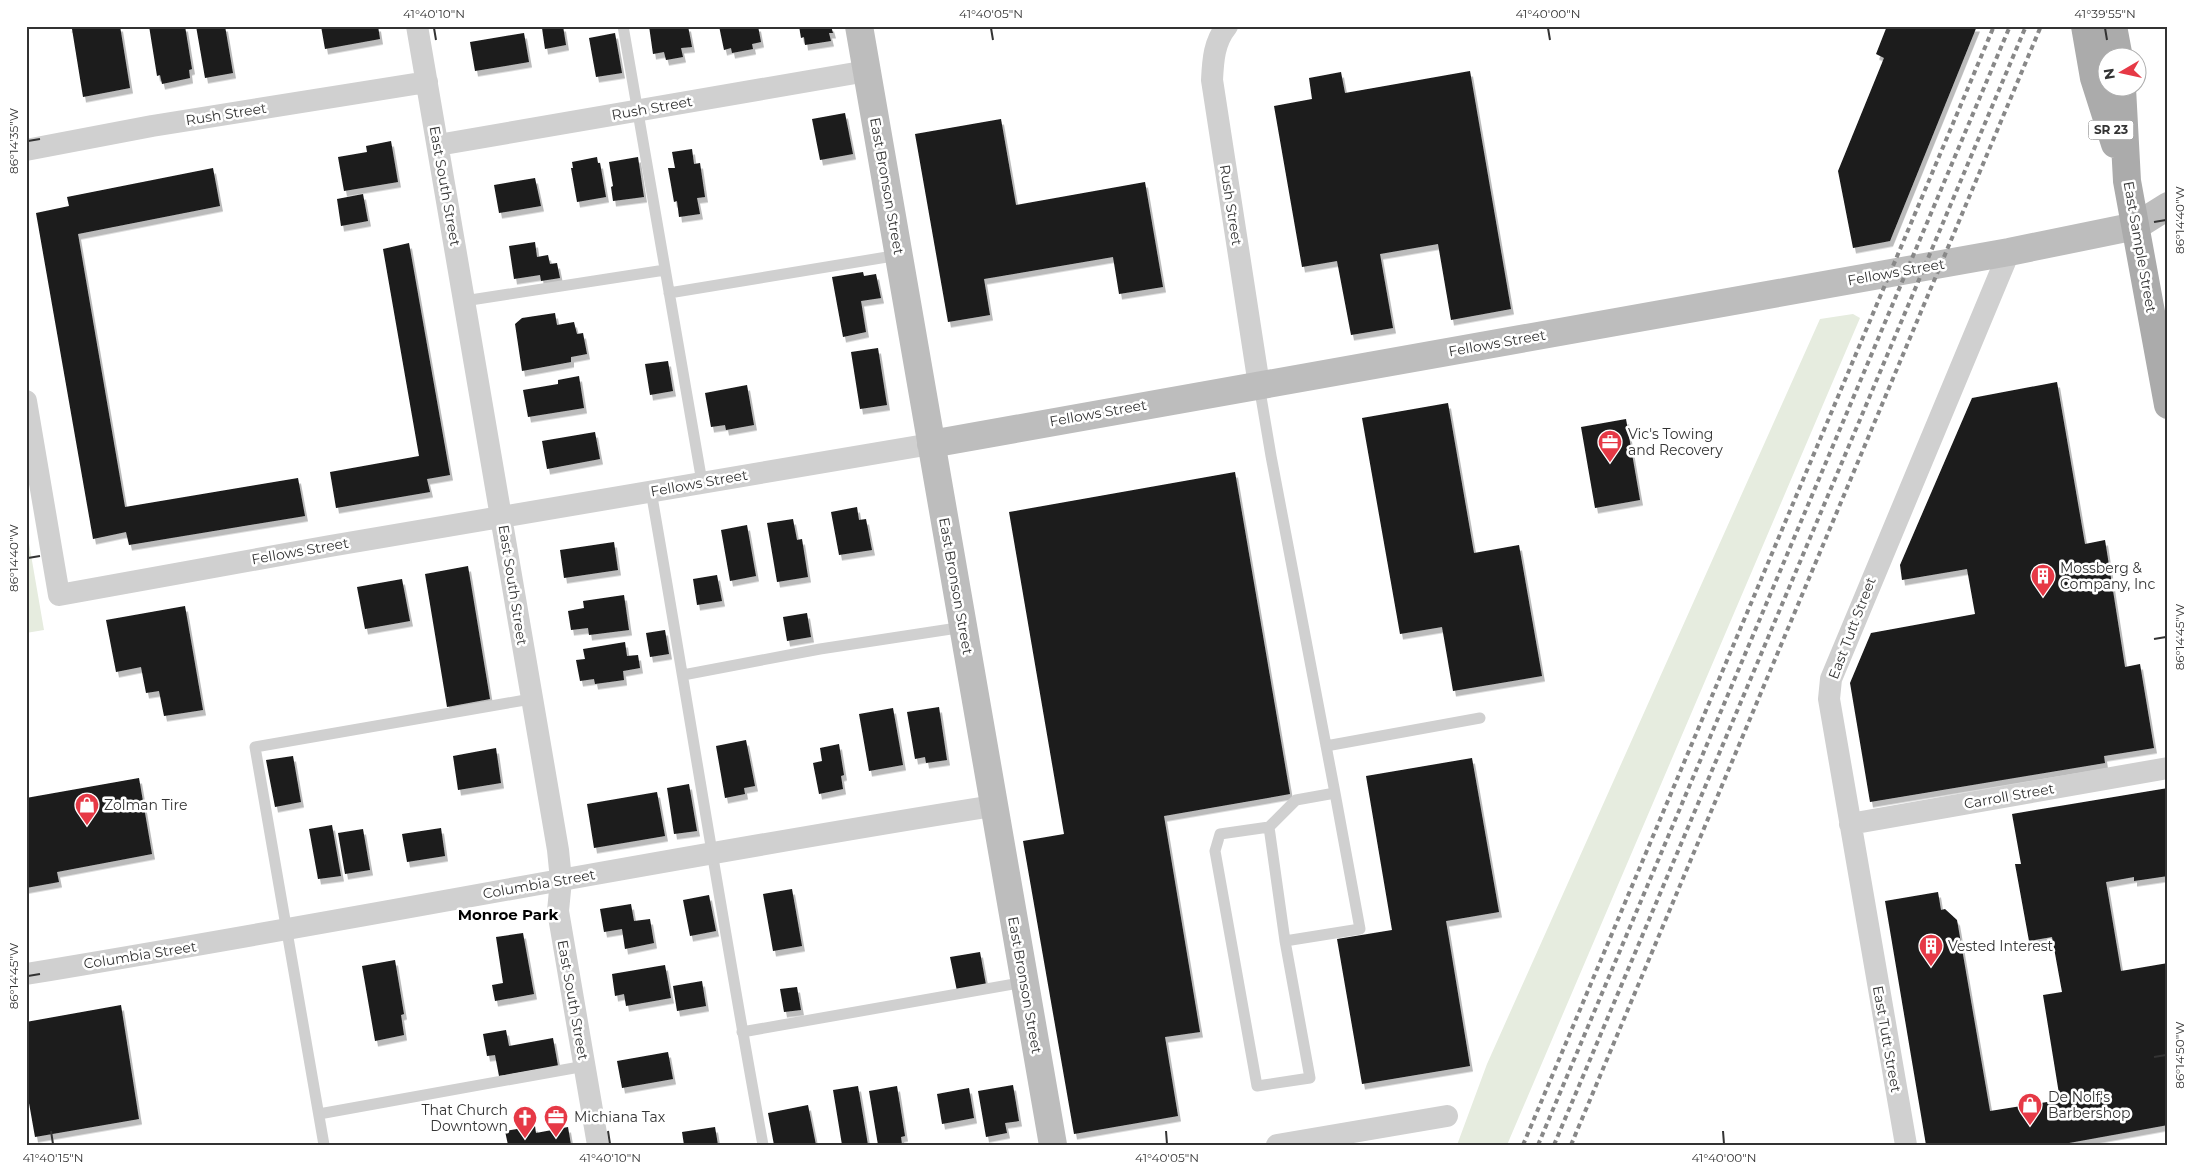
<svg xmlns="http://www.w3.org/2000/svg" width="2194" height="1171" viewBox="0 0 2194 1171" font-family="Montserrat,sans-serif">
<defs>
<filter id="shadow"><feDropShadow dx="3" dy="5.5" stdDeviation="0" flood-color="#0004"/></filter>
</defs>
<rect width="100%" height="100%" fill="#fff"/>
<path fill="#e6ecdf" d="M 1853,314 L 1860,318 L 1507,1145 L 1457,1145 L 1487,1064 L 1820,319 Z
M 26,526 L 44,630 L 26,633 Z"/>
<path fill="#1a1a1a" filter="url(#shadow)" d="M 68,26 L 120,26 L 130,88 L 83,97 L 72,29 Z
M 149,26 L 185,26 L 192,69 L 189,70 L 190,78 L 162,84 L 160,75 L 157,76 Z
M 196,26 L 225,26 L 233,73 L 205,78 Z
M 321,26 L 378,26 L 380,39 L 325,49 Z
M 554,26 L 563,26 L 566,45 L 545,49 L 542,28 Z
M 649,26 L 688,26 L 692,47 L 681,48 L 683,57 L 666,60 L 664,52 L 653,54 Z
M 719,26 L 758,26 L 761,42 L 752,44 L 753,49 L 732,53 L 731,48 L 724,50 Z
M 799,26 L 831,26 L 833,33 L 829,33 L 831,41 L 805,45 L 804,37 L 801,38 Z
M 1887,26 L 1977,26 L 1890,241 L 1853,248 L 1838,171 L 1884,58 L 1876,54 Z
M 524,33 L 529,62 L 475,71 L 470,42 Z
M 615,33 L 622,73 L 596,77 L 589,38 Z
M 1470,71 L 1511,309 L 1451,320 L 1438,244 L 1380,254 L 1393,328 L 1351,335 L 1337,261 L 1302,267 L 1274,106 L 1312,99 L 1309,78 L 1341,72 L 1345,93 Z
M 845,113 L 853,154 L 820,160 L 812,119 Z
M 1001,119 L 1016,205 L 1145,182 L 1163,287 L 1119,294 L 1113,257 L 984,279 L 990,315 L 948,322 L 915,134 Z
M 391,141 L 398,182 L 344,191 L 338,157 L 367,152 L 366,146 Z
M 692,149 L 694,164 L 700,163 L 705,197 L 697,198 L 700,214 L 679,217 L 677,201 L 674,202 L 668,168 L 675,168 L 672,152 Z
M 597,157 L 598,163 L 600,163 L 606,197 L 577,202 L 571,168 L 573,168 L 572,162 Z
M 638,157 L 644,197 L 613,201 L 611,187 L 613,186 L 609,162 Z
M 213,168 L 220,206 L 78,234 L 125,507 L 298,478 L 305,516 L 129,545 L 126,532 L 93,539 L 36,213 L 69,206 L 67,197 Z
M 535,178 L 541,206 L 499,213 L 494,185 Z
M 363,194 L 368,221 L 341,226 L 337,199 Z
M 535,242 L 537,257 L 548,255 L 550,264 L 557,263 L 560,278 L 541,281 L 540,275 L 514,279 L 509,246 Z
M 409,243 L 450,475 L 427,479 L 430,492 L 336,508 L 330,472 L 419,456 L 383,249 Z
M 863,272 L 864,276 L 876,274 L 881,298 L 861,301 L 866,332 L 843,337 L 832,277 Z
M 555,313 L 557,325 L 574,322 L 577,334 L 583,333 L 587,354 L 571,357 L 571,362 L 522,371 L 515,324 L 522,318 Z
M 878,348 L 887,405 L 860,409 L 851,352 Z
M 668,361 L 673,391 L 650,395 L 645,364 Z
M 579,376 L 584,408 L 528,417 L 523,390 L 558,384 L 558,380 Z
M 2057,382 L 2085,544 L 2105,540 L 2125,667 L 2140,664 L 2154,748 L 2104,756 L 2105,763 L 1870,802 L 1850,683 L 1871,633 L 1975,614 L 1967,569 L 1902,580 L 1900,565 L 1972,398 Z
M 747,385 L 754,425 L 726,430 L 725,425 L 711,427 L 705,393 Z
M 1448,403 L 1474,553 L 1519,545 L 1542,676 L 1453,691 L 1442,627 L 1400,634 L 1362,418 Z
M 1626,419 L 1640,500 L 1595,508 L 1581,427 Z
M 595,432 L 600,459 L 547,469 L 542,441 Z
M 1235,472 L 1290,794 L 1164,816 L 1200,1032 L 1165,1037 L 1178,1116 L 1074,1134 L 1023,841 L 1064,834 L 1009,512 Z
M 857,507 L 859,520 L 866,519 L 872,550 L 839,555 L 831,512 Z
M 793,519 L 797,540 L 802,539 L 808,577 L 777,582 L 767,523 Z
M 747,525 L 756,576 L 730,581 L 721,530 Z
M 614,542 L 618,570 L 564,578 L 560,550 Z
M 468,566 L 490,699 L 447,707 L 425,574 Z
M 717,575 L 722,601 L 697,605 L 693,579 Z
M 402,579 L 410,621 L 365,629 L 357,587 Z
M 624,595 L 629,630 L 589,635 L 588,628 L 571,630 L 568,611 L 584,608 L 583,601 Z
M 185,606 L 203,710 L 164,716 L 159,691 L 146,693 L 141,667 L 116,672 L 106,620 Z
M 807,613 L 811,637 L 787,641 L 783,617 Z
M 665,630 L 669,654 L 650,657 L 646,633 Z
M 625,642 L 627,656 L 638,655 L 640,668 L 623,671 L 624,680 L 595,684 L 594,679 L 580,681 L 576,660 L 585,659 L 583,649 Z
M 939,707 L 947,760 L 926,763 L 925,757 L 915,759 L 907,712 Z
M 893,708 L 903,765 L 869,771 L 859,714 Z
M 746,740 L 755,786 L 744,788 L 745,794 L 725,798 L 716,746 Z
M 839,744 L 844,775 L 841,776 L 843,789 L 819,794 L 813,763 L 822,761 L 820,748 Z
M 496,748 L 501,783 L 458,790 L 453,756 Z
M 293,756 L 301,802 L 275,807 L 266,760 Z
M 1472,758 L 1499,912 L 1446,921 L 1470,1066 L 1362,1084 L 1337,939 L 1392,930 L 1366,776 Z
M 139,778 L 152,854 L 57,872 L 59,882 L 26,888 L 26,798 Z
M 689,784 L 697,831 L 674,834 L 667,788 Z
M 2168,788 L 2168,876 L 2134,881 L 2134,877 L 2106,882 L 2121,971 L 2168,963 L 2168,1125 L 2058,1145 L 1926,1145 L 1885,901 L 1938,892 L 1941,910 L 1945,909 L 1957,920 L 1990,1111 L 2060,1100 L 2043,995 L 2062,992 L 2052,937 L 2029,941 L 2015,864 L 2021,864 L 2012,814 Z
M 657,792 L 665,836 L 594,848 L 587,804 Z
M 332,825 L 341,876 L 318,879 L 309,829 Z
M 441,828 L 445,856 L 407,862 L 402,834 Z
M 363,829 L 370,870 L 345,874 L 338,833 Z
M 792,889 L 802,946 L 773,951 L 763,894 Z
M 709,895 L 716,931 L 690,936 L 683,900 Z
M 631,904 L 634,921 L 650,919 L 654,943 L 625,949 L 622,929 L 604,932 L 600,909 Z
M 523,933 L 534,994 L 495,1001 L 492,985 L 503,983 L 496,937 Z
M 980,952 L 986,985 L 957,991 L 950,957 Z
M 395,960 L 404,1014 L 401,1015 L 404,1035 L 375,1041 L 362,966 Z
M 665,965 L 671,998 L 626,1006 L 624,994 L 615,996 L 612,974 Z
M 702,981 L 706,1006 L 677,1011 L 673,986 Z
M 797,987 L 801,1010 L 784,1012 L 780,989 Z
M 121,1005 L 139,1119 L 35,1137 L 26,1086 L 26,1022 Z
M 506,1030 L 509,1046 L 553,1038 L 558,1066 L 499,1076 L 495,1055 L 487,1056 L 483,1034 Z
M 668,1052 L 673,1079 L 622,1088 L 617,1061 Z
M 1013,1085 L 1019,1121 L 1005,1123 L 1007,1133 L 986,1137 L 978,1091 Z
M 858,1086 L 868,1145 L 842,1145 L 833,1090 Z
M 897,1086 L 905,1136 L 901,1137 L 902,1145 L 878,1145 L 869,1091 Z
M 969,1088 L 974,1118 L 942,1124 L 937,1094 Z
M 808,1105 L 816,1145 L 774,1145 L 768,1113 Z
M 535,1126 L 536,1133 L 568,1127 L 571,1145 L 508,1145 L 505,1131 Z
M 715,1127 L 718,1145 L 684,1145 L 682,1132 Z"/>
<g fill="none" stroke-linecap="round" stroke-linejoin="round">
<path stroke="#d0d0d0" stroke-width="11" d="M 623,26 L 702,482
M 669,293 L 899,255
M 464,301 L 665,270
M 1259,385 L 1271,456 L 1335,793 L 1296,800 L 1269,827 L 1220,834 L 1215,851 L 1257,1086 L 1310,1078 L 1285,941 L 1269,827
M 651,491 C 689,709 723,927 763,1145
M 683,675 L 820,649 L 964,627
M 1326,746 L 1480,718
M 1285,941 L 1360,929 L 1335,793
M 742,1032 L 1025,982
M 319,1114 L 585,1066
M 324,1145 L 255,747 L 531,699"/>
<path stroke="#d0d0d0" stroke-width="22" d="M 417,26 L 558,850 L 561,880 L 558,911 L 598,1145
M 1227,26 C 1214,42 1213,60 1212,80 L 1259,385
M 438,145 L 867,71
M 26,150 L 152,126 L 427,82
M 26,401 L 59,595 L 330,546 L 931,444
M 1850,824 L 2168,768
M 26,974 C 349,921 670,857 993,806
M 1277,1145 L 1447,1116
M 1906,1145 L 1829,699 L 1831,679 L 2009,252"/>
<path stroke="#bdbdbd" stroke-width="28" d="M 859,26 L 1053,1145
M 931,444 L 2009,252 L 2136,226 L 2168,206"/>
<path stroke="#ababab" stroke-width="28" d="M 2085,26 L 2094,78 L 2115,144
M 2113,26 L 2119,58
M 2122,88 L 2127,181 L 2168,405"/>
<path stroke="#888" stroke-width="4" stroke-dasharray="5 4" stroke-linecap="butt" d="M 1523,1145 L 1994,26
M 1538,1145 L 2010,26
M 1554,1145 L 2026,26
M 1571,1145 L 2041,26"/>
</g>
<path fill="none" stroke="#333" stroke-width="2" d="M 434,28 L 436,40M 991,28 L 993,40M 1548,28 L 1550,40M 2105,28 L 2107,40M 28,141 L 40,139M 2154,222 L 2166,220M 28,558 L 40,556M 2154,639 L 2166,637M 28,976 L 40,974M 2154,1057 L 2166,1055M 51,1131 L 53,1144M 608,1131 L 610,1144M 1166,1131 L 1167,1144M 1723,1131 L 1724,1144"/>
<defs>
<symbol id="office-pin" viewBox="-11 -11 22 30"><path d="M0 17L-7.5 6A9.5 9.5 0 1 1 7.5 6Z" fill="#e63946" stroke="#fff"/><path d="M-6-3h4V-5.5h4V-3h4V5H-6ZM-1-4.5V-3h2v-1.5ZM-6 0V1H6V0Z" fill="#fff"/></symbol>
<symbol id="building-pin" viewBox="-11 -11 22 30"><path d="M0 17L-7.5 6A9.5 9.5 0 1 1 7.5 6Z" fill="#e63946" stroke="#fff"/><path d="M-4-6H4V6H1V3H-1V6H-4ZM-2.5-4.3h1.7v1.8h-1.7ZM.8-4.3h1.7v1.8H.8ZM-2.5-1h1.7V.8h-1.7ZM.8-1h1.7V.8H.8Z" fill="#fff"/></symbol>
<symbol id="shop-pin" viewBox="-11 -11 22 30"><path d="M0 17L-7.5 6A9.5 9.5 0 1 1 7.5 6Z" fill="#e63946" stroke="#fff"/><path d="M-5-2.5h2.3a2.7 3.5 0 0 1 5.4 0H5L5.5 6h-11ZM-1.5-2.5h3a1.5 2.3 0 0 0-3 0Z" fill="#fff"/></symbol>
<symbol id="church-pin" viewBox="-11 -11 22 30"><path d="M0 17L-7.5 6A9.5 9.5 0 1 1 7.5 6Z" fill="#e63946" stroke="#fff"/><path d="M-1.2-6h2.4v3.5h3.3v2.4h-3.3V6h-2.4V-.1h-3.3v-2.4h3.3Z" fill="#fff"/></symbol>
</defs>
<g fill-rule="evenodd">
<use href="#office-pin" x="1596" y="428" width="28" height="38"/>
<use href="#building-pin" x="2029" y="562" width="28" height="38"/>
<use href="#shop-pin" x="73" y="791" width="28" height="38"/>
<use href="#building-pin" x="1917" y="932" width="28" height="38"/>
<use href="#shop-pin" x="2016" y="1091" width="28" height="38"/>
<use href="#office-pin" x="542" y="1103" width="28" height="38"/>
<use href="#church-pin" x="511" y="1104" width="28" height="38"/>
</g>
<g text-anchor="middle" stroke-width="5" stroke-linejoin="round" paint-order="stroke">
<rect fill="#fff" stroke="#707070" stroke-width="1" x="2088.5" y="120.5" width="45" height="19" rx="4"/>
<g font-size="12" font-weight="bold" fill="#333">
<text x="2111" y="134">SR 23</text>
</g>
<g font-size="14" fill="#333" stroke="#fff">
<text transform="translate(652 108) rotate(-10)" y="5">Rush Street</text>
<text transform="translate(226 114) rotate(-9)" y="5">Rush Street</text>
<text transform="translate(445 186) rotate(80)" y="5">East South Street</text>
<text transform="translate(887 186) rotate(80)" y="5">East Bronson Street</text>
<text transform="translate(1231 205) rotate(81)" y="5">Rush Street</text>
<text transform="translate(2140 247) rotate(80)" y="5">East Sample Street</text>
<text transform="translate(1896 272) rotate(-10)" y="5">Fellows Street</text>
<text transform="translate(1497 343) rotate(-10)" y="5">Fellows Street</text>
<text transform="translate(1098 413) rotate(-10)" y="5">Fellows Street</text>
<text transform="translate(699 483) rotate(-10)" y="5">Fellows Street</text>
<text transform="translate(300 551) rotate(-10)" y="5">Fellows Street</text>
<text transform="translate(513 585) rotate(81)" y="5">East South Street</text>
<text transform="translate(956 586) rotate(80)" y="5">East Bronson Street</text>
<text transform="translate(1852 628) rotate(-69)" y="5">East Tutt Street</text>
<text transform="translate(2009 796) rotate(-10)" y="5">Carroll Street</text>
<text transform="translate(539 884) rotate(-10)" y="5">Columbia Street</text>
<text transform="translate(140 955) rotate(-9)" y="5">Columbia Street</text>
<text transform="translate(1025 985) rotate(80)" y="5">East Bronson Street</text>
<text transform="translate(573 1000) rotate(80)" y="5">East South Street</text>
<text transform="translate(1887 1039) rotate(80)" y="5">East Tutt Street</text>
</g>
<g font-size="14" fill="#333" stroke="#fff" text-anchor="start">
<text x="1628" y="439">Vic's Towing<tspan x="1628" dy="16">and Recovery</tspan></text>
<text x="2060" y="573">Mossberg &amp;<tspan x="2060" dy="16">Company, Inc</tspan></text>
<text x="104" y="810">Zolman Tire</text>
<text x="1948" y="951">Vested Interest</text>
<text x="2048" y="1102">De Nolf's<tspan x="2048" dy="16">Barbershop</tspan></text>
<text x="508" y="1115" text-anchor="end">That Church<tspan x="508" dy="16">Downtown</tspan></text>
<text x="574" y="1122">Michiana Tax</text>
</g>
<g font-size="15" font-weight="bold" fill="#000" stroke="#fff">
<text x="508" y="920">Monroe Park</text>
</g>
</g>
<rect width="2194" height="1171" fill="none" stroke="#ffffff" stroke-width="55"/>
<g transform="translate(2122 72) rotate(261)"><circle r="24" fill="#ffffff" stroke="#adadad"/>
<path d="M0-4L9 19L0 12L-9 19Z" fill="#e63946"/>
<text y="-8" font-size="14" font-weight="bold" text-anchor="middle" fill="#333333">N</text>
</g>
<rect x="28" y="28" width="2138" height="1116" fill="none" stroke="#333" stroke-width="2"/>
<g font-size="12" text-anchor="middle" fill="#333">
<text x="434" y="18">41°40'10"N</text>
<text x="991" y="18">41°40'05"N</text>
<text x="1548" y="18">41°40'00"N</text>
<text x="2105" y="18">41°39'55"N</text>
<text transform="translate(14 141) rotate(-90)" y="4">86°14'35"W</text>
<text transform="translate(2180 220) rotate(-90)" y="4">86°14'40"W</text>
<text transform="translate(14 558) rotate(-90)" y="4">86°14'40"W</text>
<text transform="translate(2180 637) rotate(-90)" y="4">86°14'45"W</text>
<text transform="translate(14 976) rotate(-90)" y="4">86°14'45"W</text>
<text transform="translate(2180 1055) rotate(-90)" y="4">86°14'50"W</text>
<text x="53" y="1162">41°40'15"N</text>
<text x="610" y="1162">41°40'10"N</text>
<text x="1167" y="1162">41°40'05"N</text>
<text x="1724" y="1162">41°40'00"N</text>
</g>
</svg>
